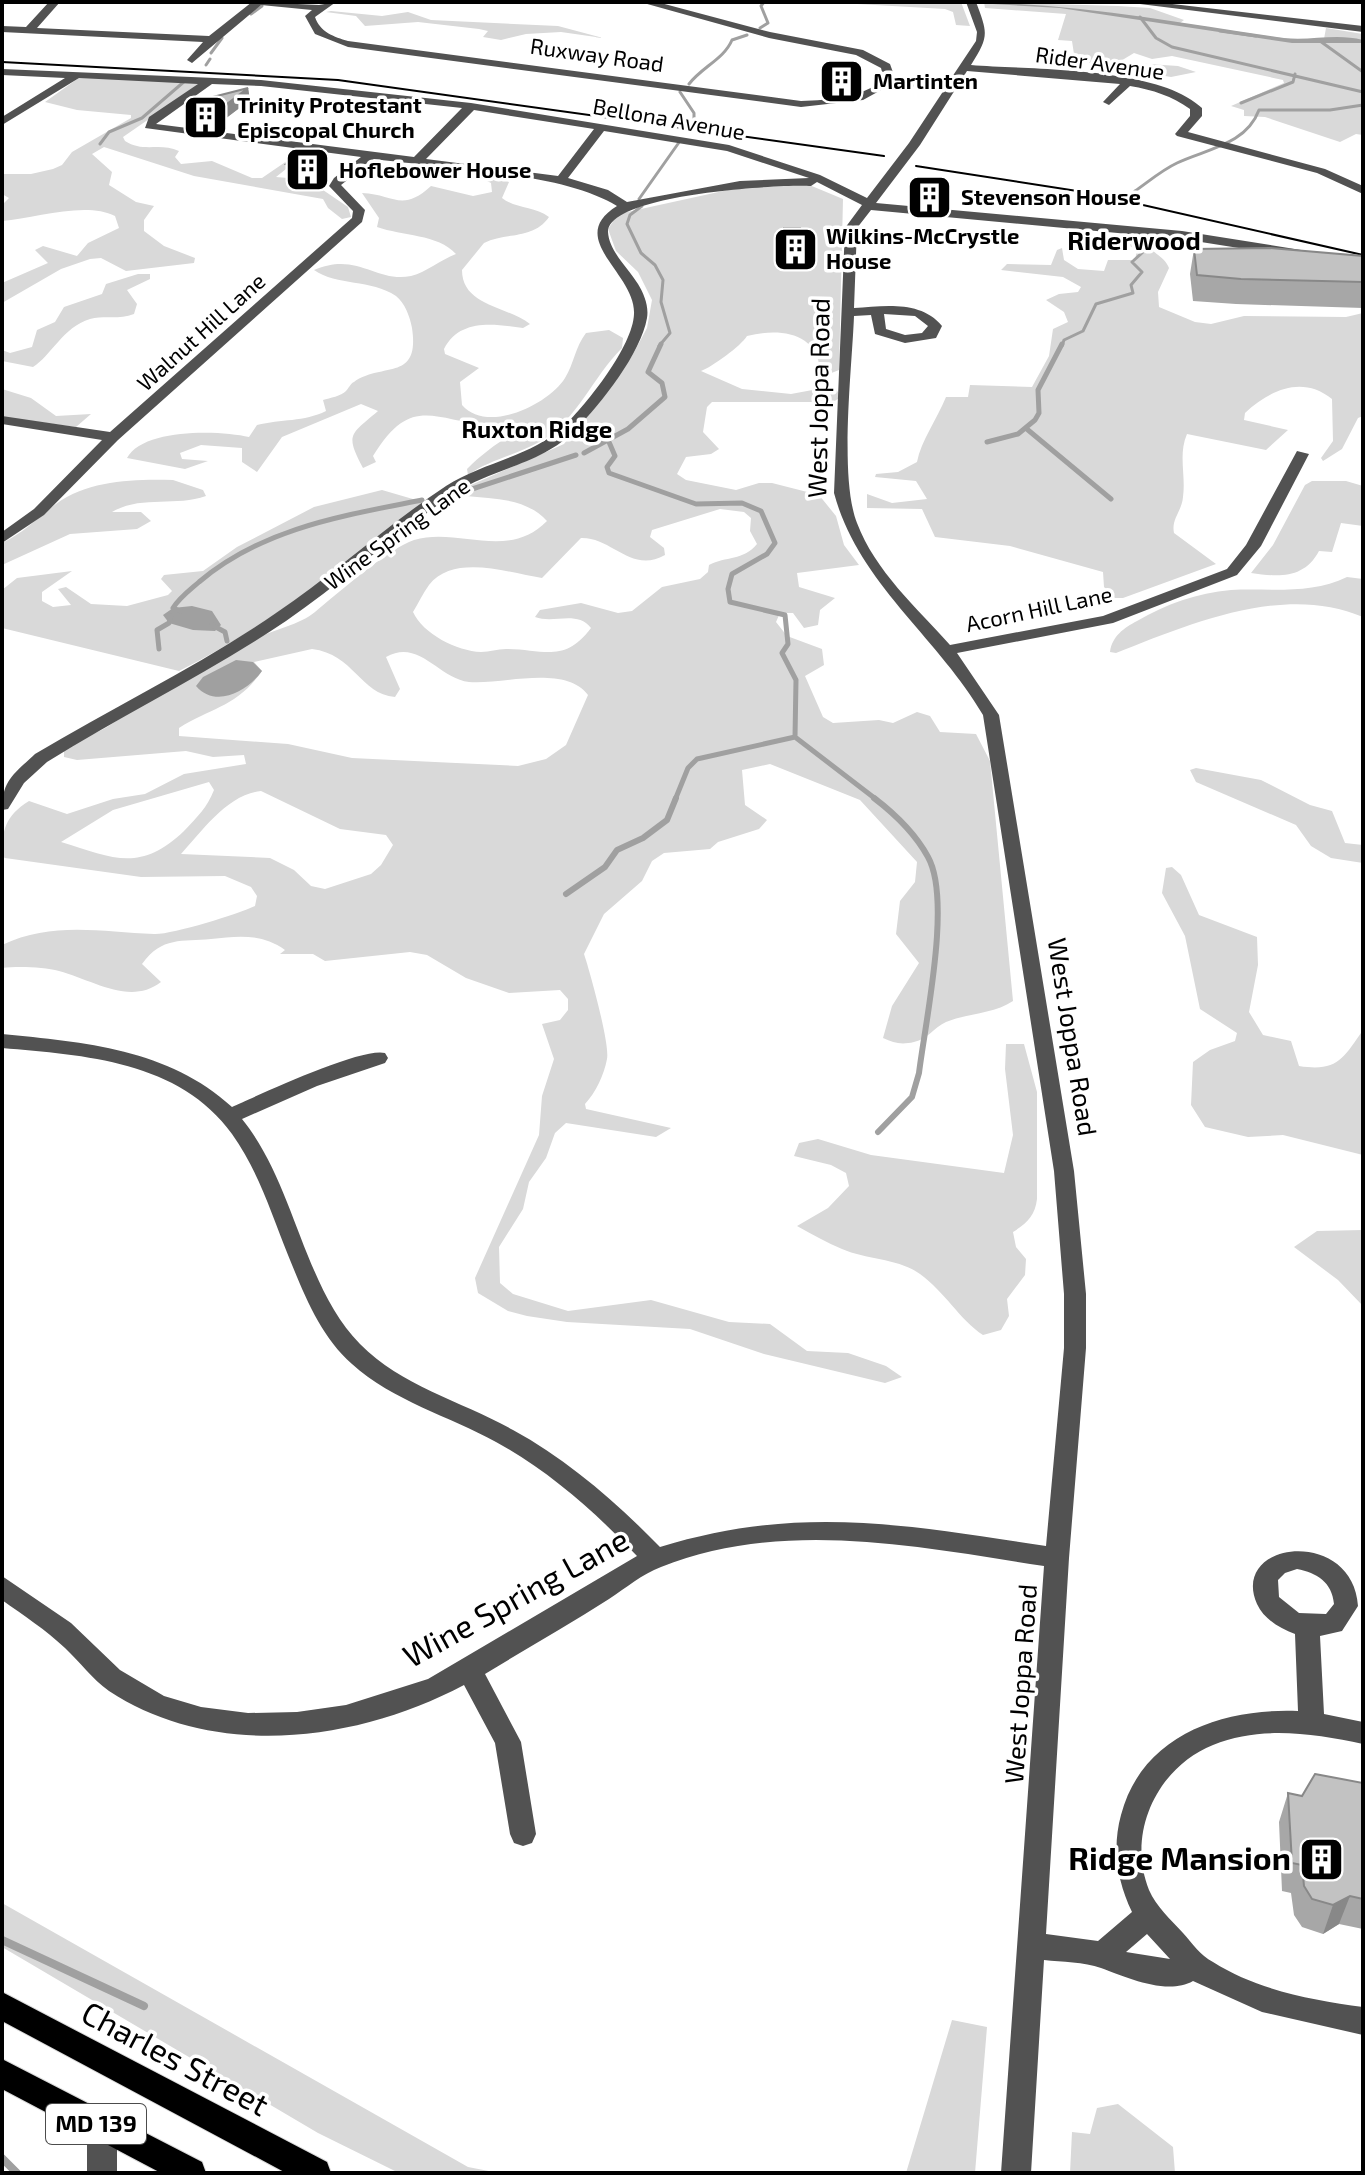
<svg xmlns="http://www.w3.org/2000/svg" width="1365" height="2175" viewBox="0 0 1365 2175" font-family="'Exo 2',sans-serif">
<rect width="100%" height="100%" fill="#fff"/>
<path fill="#d9d9d9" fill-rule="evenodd" d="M 822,2 L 961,2 L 970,26 L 956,25 L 953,12 L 945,9 Z
M 984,2 L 1118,6 L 1150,8 L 1184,20 L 1180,23 L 1288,39 L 1324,39 L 1326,28 L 1363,34 L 1363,135 L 1356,134 L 1340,142 L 1265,117 L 1244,116 L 1244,110 L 1231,106 L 1284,83 L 1283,80 L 1172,56 L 1152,59 L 1134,53 L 1119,62 L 1178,66 L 1196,72 L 1171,77 L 1084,62 L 1074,54 L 1072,41 L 1058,40 L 1066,14 L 985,8 Z
M 331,11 L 382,16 L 408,12 L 431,20 L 558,26 L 603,38 L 561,32 L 526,34 L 501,40 L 483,37 L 488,31 L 479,29 L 418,22 L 365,26 L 356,16 L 326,12 Z
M 80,77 L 204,81 L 123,137 L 125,141 C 143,153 160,142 179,151 L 175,157 L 181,164 L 212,161 L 252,178 L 262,178 L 300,152 L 291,165 L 276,177 L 323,181 L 323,190 L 348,207 L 351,217 L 342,219 L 328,208 L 323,199 L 194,176 L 104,147 L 92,154 L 112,172 L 109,185 L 136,202 L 154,206 L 144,220 L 144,231 L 164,246 L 195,258 L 194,263 L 126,271 L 101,258 L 90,259 L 61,269 L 2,303 L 2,283 L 48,263 L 35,250 L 43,246 L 77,256 L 88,243 L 119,228 L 115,216 C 86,201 35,218 2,221 L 2,205 L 9,198 L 2,194 L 2,174 L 31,174 L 53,169 L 62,165 L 72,152 L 131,118 L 131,115 L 77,110 L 45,102 Z
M 486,174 L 509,182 L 502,198 C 516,209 534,206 549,217 C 533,240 506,232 484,243 L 462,270 C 462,306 507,306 530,324 L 523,328 C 494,324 460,318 444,349 L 445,354 L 479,368 L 460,382 L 462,405 C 487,434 548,405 565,378 C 574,364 575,347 586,333 L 609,330 L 623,338 L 622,348 C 592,378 578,419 541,441 C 517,455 490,459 468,475 L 467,469 C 485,451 504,438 526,426 C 513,424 500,427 488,426 C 431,418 410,396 373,456 L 376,462 L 363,468 C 345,434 350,435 378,411 L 361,404 L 282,437 L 257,472 L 242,462 L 242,448 L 201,445 L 180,453 L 182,459 L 208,461 L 185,469 L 127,458 C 143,428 220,430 249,437 L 257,425 C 281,419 304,422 326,411 L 323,400 C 330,398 341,396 346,391 C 348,389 351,383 354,382 C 383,362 420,382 412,328 C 410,317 405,303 396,296 C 371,279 337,286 314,270 C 357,251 376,283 411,276 C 427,272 440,260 456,254 C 438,234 402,236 377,227 L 379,218 L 362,193 C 393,194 402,213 431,186 L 473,196 L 492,192 L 491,183 L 479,177 Z
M 807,184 L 843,199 L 839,370 L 829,374 L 820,370 C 817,332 779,328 747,336 C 741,346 712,367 701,371 L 742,389 L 791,394 L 834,386 L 841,397 L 833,402 L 712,402 L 707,407 L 703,432 L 719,449 L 711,454 L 686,457 L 677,474 L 686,480 L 736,490 L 759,483 L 772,483 L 819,495 L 836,516 L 844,545 L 859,565 L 797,573 L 799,587 L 835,598 L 820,610 L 818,625 L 804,628 L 793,613 L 780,613 L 776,622 L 787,636 L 822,649 L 824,665 L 805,676 L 823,717 L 833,723 L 879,720 L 893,723 L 917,712 L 930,716 L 940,732 L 976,734 L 990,761 L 1013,1001 C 994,1014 968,1013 946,1022 C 933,1028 928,1039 914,1042 C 901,1045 894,1043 883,1038 L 892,1006 L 919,963 L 896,934 L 900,901 L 915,882 L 917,862 L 860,800 L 770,764 L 742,770 L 745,805 L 767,820 L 759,829 L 718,842 L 710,849 L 664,853 L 652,861 L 642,881 L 604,914 L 584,954 C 590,972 610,1044 607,1059 C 604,1075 596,1092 585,1104 L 586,1109 L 671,1128 L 656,1137 L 566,1123 L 555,1133 L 546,1158 L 529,1182 L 523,1209 L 499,1247 L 500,1283 L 513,1294 L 568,1311 L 651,1300 L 729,1322 L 770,1324 L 807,1351 L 848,1353 L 886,1366 L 902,1377 L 885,1383 L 764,1354 L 690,1329 L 567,1322 L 527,1316 L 508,1311 L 478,1293 L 475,1278 L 539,1135 L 542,1096 L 554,1059 L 542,1024 L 560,1020 L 568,1010 L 568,999 L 560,990 L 509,993 L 466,978 L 427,955 L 410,952 L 325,961 L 313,954 L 280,954 L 285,950 C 261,933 238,936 211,939 C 182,942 162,936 142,964 L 161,982 C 130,1006 93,980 59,971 C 44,967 18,966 2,968 L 2,945 C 52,921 101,932 154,934 C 171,935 238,914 255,906 L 257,896 L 251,887 L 225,876 L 141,877 L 5,858 L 2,856 C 2,830 5,816 29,801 L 67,814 L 113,799 L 145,794 L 184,774 L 246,764 L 244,755 L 213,757 L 186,751 L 77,760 L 64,757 L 64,749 C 77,737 93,736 107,727 C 153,698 200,667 248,642 C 268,631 298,626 315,612 C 337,594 389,548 414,540 C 459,527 508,561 547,521 C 526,498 495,499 466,496 L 462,489 L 564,444 L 632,356 L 647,328 L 652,300 L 638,272 L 616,251 L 608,229 L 618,214 L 746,186 ZM 720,509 L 744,512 L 751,518 L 750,531 L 757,544 C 743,561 726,556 709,565 L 708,572 L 700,579 L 662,587 L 632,611 L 618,613 L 581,603 L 540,610 L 535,617 C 554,624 577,610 591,628 C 564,664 543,649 506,649 C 497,649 490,652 481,652 C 457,651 423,634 413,612 C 418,604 423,593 429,585 C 454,553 509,573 542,578 L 581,538 C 612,537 631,574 665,555 L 664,548 L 650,537 L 652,530 ZM 312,649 C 354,654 360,694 395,697 L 400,689 L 386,657 C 419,638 438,678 469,682 C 501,685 565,664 588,695 L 566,745 L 546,759 L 518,766 L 352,758 L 288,744 L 179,736 L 179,728 C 212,707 237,707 262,671 L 254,662 ZM 209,782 L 214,790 C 207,808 197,817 184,831 C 140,873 113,858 61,842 L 113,810 ZM 261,791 L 340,829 L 386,835 L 393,845 L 381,865 L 371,874 L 325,889 L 311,886 L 294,870 L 270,858 L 181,854 C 202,831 228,794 261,791 Z
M 1121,237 L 1142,239 C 1149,252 1164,255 1169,268 L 1158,292 L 1159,307 L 1195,322 L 1211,324 L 1244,316 L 1346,317 L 1363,313 L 1363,416 L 1358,418 L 1342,449 L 1323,461 L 1321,458 L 1333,441 L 1332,399 C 1302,375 1270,390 1245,413 L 1244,420 L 1288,430 L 1266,450 L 1187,434 C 1178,455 1186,475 1183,497 C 1182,511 1171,519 1174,533 L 1216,564 L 1123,598 L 1115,598 L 1104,587 L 1103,572 L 1010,546 L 935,537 L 922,509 L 867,508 L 867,494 L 892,503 L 927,499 L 916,481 L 875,477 L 876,474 L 898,472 L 917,462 C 921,441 937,419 946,397 L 968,397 L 970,385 L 1032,387 L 1049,356 L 1053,329 L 1068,322 L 1064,312 L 1046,300 L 1059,294 L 1078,292 L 1081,287 L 1063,277 L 1001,270 L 1007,264 L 1051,265 L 1057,250 L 1062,248 L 1064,260 L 1078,269 L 1104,271 L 1108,260 L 1135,260 L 1137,250 L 1121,241 Z
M 138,274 L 150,274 L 150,279 L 127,290 L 137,304 L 134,314 C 119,320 105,315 90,319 C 63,327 51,356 33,367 L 2,361 L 2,350 L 10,353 L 32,347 L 37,330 L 55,322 L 64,307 L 102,294 L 106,284 Z
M 2,389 L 31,398 L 56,416 L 91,414 L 76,427 L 2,417 Z
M 173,480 L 203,490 L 206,496 C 175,507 141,495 112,512 L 141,512 L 151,521 L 137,529 L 70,534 L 2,565 L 2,543 C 25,532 37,518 56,504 C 89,480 134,479 173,480 Z
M 1312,481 L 1346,481 L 1363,486 L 1363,526 L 1341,523 L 1332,552 L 1319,551 C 1304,579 1279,577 1251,573 L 1273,545 L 1305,485 Z
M 382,490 L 423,502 C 345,564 269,626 179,671 L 2,628 L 2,590 L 17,578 L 72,571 L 42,592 L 42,601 L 53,607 L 71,605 L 58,589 L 66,587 L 91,604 L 127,606 L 168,595 L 172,591 L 161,579 L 164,575 L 203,571 L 237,547 L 314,507 Z
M 1347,577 L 1363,579 L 1363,617 C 1284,583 1190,624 1116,653 L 1110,652 C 1112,636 1124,628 1137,621 C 1166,604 1197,593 1231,590 C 1270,588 1311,595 1347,577 Z
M 1196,768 L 1261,780 L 1310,805 L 1332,811 L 1345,843 L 1363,845 L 1363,863 L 1331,858 L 1311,846 L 1296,825 L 1196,782 L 1190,770 Z
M 1172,867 L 1181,875 L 1199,915 L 1257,937 L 1258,965 L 1249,1012 L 1263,1035 L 1291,1041 L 1299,1066 C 1337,1072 1343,1059 1363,1030 L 1363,1155 L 1283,1135 L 1248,1137 L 1205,1127 L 1191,1105 L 1193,1062 L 1210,1050 L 1235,1041 L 1237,1033 L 1200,1009 L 1185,936 L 1162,893 L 1166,868 Z
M 1006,1044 L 1024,1044 L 1037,1092 L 1037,1199 C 1035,1216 1027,1223 1013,1232 L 1016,1247 L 1026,1259 L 1025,1275 L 1007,1299 L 1009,1316 L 1001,1330 L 983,1335 C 959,1319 945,1292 920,1274 C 898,1258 867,1260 842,1249 C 827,1243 812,1234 797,1226 L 828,1208 L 849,1186 L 846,1173 L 831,1165 L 794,1156 L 799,1143 L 818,1139 L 871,1155 L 1004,1173 L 1013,1135 L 1005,1069 Z
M 1363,1230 L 1363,1306 L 1338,1280 L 1294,1247 L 1317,1231 Z
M 2,1903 L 468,2167 L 499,2173 L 399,2173 L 318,2133 L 2,1947 Z
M 952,2020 L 987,2027 L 975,2173 L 906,2173 Z
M 1118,2104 L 1173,2147 L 1175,2173 L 1070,2173 L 1072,2132 L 1090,2134 L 1097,2108 Z"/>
<path fill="#a0a0a0" d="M 959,2 C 1069,2 1175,22 1284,38 C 1311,41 1336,33 1363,40 L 1363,43 L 1292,43 L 1060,8 Z
M 192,606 L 212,611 L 221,625 L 215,631 L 193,630 L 169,623 L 163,615 L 173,608 Z
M 236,660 L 253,662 L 262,671 C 248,691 216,709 196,686 L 203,677 Z"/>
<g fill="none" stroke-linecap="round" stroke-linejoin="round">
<path stroke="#a0a0a0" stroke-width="3" d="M 251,14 L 262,6
M 1140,17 L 1156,38 L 1172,47 L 1363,92
M 760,28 L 768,23 L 761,6 L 764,2
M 1220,31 L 1256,36
M 1320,41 L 1363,72
M 211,53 L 222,38
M 206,65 L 210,59
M 689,84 C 702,67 724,59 732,40 L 747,35
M 680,92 L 694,113 L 694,126
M 1241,103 L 1293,82 L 1295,74
M 100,144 L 109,132 L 142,118 L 186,80
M 1135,191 C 1148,182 1162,170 1177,163 C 1206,149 1246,145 1259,110 L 1330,110 L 1363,105
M 639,199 L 680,141
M 642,206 L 630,215 L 627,224 L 641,253 L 655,265 L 663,280 L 661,302 L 670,333 L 659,346
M 1062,346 L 1064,340 L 1083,331 L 1096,304 L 1133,293 L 1131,285 L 1142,272 L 1132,262 L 1143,252 L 1145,235"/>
<path stroke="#a0a0a0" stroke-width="5" d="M 1028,430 L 1111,499
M 609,442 L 615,456 L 607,467 L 609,473 L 696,504 L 742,503 L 761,511 L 775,543 L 767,554 L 732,574 L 728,589 L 730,602 L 785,615 L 788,644 L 782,653 L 796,680 L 795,737 L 877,800
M 987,442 L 1018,434 L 1035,420 L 1039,413 L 1038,390 L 1062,344
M 584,453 L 628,429 L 665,397 L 662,383 L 648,372 L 661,344
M 466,491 L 576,455
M 180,611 L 173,608 C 180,597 190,590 199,582 C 263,528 342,516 422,500
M 212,625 L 225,632 L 227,641
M 159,649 L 157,630 L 169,623 L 171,616
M 675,800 L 688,768 L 697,759 L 795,737"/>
<path stroke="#a0a0a0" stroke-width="6" d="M 874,798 C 895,814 915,833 928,857 C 952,900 925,1023 919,1073 L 912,1097 L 878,1132
M 566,894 L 605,867 L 617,850 L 643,838 L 667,820 L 676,798"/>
<path stroke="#a0a0a0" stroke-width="8" d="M 2,1940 L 144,2006
M 2,2158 L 17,2173"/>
<defs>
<path id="major" d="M 2,1992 L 327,2162 L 331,2173 L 286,2173 L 2,2021 Z
M 2,2059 L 202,2162 L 206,2173 L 161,2173 L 2,2089 Z"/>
</defs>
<use href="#major" stroke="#dbdbdb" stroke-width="2"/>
<path fill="#525252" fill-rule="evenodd" d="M 49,2 L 60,2 L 37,28 L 209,36 L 252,2 L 319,5 L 336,2 L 315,17 C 320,32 334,37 348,41 L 801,101 C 831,100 859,98 884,80 L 881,68 L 856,55 L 769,38 L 640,2 L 657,2 L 770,32 L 863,50 L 890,64 L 895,78 L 948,83 L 976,41 L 977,32 L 966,2 L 976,2 C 988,34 989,36 971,65 C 1030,70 1158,66 1202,108 L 1202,116 L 1188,132 L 1325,169 L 1363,186 L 1363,194 L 1317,173 L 1177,136 L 1175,134 L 1190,116 L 1190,109 C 1172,96 1153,90 1130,86 L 1109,105 L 1103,102 L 1120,84 L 967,71 L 920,145 L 876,203 L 1182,231 L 1301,250 L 1307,254 L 1301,258 L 1182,239 L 871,210 L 857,228 L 854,308 C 884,306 921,300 942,326 L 936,338 L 905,343 L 875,334 L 871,315 L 854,316 C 852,369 839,477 857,523 C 875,571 917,608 950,645 L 1103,616 L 1227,569 L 1246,545 L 1297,451 L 1309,454 L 1261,546 L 1237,575 L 1113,623 L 957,653 L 999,715 L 1074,1171 L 1086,1294 L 1086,1348 L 1069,1558 L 1046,1934 L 1098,1941 L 1132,1912 C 1117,1881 1112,1848 1121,1815 C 1142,1735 1222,1708 1298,1711 L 1295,1634 C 1279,1628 1264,1619 1257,1604 C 1229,1540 1353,1527 1358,1606 L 1342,1631 L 1320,1636 L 1324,1714 L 1363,1722 L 1363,1744 C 1315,1734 1261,1725 1213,1745 C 1158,1767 1126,1832 1149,1890 C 1156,1906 1171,1920 1183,1933 C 1192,1943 1200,1955 1213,1962 C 1257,1990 1312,2000 1363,2007 L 1363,2035 L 1262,2012 L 1193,1981 C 1167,1996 1126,1977 1101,1968 C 1084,1962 1062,1962 1044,1960 L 1031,2173 L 1001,2173 L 1044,1566 C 919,1547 784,1518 661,1567 C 642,1574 626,1588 609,1599 C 568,1625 526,1649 485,1674 L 521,1742 L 536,1834 L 532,1843 L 523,1846 L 514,1843 L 510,1834 L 495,1743 L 464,1685 C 357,1742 214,1760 109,1691 C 92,1679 80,1662 65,1648 C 46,1630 23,1615 2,1600 L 2,1576 L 71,1623 L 120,1670 L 164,1696 L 201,1707 L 248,1713 L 297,1712 L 346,1705 L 428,1679 L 637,1556 C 595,1512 549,1471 496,1442 C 449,1416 393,1401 352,1364 C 320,1336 304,1294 288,1255 C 272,1215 258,1170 232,1134 C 180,1061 84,1055 2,1048 L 2,1034 C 84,1042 169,1049 232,1107 C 259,1095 361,1047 385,1053 L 388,1058 L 385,1063 L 317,1086 L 242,1119 C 295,1184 303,1286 360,1344 C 402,1387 462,1401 513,1430 C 568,1460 616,1502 660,1547 C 800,1504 905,1525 1046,1546 L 1064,1348 L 1064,1294 L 1054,1171 L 983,715 C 937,636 858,583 834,493 L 845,228 L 862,205 L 817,182 L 811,186 C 780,184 608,194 608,232 C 609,251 628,268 638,284 C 644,294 649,306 647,318 C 641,353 601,404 576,429 C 544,464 493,468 455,493 C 396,533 344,581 286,621 C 209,673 126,713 47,762 L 24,783 L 8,809 L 2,810 C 2,780 14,774 35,754 C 115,706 199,666 276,613 C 334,574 387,525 446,486 C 483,462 531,457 564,426 C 587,404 633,346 634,314 C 636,273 564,239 617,206 C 562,172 441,168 374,159 L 341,185 L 365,210 L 362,222 L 118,440 L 44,515 L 2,543 L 2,532 L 34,509 L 102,440 L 2,424 L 2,416 L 110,432 L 352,218 L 353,211 L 329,186 L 334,178 L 361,157 L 145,128 L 149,117 L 198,84 L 79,78 L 2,125 L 2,117 L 65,78 L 2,75 L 2,69 L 261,80 L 471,103 L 729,145 L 820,175 L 867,198 L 909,143 L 944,90 L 892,84 L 863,100 L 801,107 L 348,47 L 315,34 L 305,16 L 312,10 L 261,5 L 192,63 L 187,60 L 203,42 L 2,32 L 2,26 L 26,27 ZM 212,84 L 261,86 L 462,108 L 414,157 L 156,124 ZM 474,110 L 594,129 L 558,176 L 426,159 ZM 604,131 L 727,151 L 809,178 L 740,181 L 627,202 L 608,190 L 568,178 ZM 884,314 L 915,316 L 928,326 L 922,333 L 905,335 L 886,329 ZM 1297,1569 C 1317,1573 1332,1582 1334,1604 L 1326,1614 L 1299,1613 L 1279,1597 L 1278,1580 L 1285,1573 ZM 1147,1934 L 1170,1959 L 1126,1952 Z
M 1124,2 L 1155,2 L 1363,26 L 1363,32 Z
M 102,2112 L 112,2117 L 117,2127 L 117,2173 L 87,2173 L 87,2127 L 92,2117 Z"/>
<use href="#major" fill="#000" fill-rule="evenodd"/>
<path stroke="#000" stroke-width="2" d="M 2,62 L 338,80 L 884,156
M 916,166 L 1090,193 L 1363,255"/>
</g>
<path fill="#a7a7a7" d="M 248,88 L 250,100 L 213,128 L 191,125 L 190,113 Z
M 318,153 L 320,165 L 306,179 L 287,176 L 286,164 Z
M 784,228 L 800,228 L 798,257 L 783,257 Z
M 1194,249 L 1363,256 L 1363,308 L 1236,304 L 1193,301 L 1190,274 Z
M 1363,1783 L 1363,1929 L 1339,1924 L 1323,1934 L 1302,1927 L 1294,1915 L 1291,1893 L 1282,1891 L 1279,1822 L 1288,1793 L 1302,1796 Z"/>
<path fill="#888" d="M 248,88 L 250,100 L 213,128 L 211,116 Z
M 318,153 L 320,165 L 306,179 L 305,167 Z
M 1350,1896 L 1339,1924 L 1323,1934 L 1333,1905 Z"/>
<path fill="#c2c2c2" stroke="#888" stroke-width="2" d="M 248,88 L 211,116 L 190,113 L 213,97 Z
M 300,151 L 318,153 L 305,167 L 286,164 Z
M 784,228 L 800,228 L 799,244 L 784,244 Z
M 1270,248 L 1363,256 L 1363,282 L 1241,279 L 1197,275 L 1194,249 Z
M 1315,1774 L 1363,1783 L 1363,1899 L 1350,1896 L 1333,1905 L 1312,1899 L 1304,1886 L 1302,1865 L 1292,1863 L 1288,1793 L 1302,1796 Z"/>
<defs>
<symbol id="building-square" viewBox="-11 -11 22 22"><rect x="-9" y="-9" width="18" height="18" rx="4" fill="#000" stroke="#fff"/><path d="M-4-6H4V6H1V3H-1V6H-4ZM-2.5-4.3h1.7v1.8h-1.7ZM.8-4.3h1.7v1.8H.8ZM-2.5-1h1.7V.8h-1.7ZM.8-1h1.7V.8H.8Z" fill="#fff"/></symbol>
</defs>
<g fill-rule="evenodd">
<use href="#building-square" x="816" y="56" width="51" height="51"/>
<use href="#building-square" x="180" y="92" width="51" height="51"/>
<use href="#building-square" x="282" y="144" width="51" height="51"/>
<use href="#building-square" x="904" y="172" width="51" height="51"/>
<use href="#building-square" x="770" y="224" width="51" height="51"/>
<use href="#building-square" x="1296" y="1834" width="51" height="51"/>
</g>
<g text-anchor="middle" stroke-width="7" stroke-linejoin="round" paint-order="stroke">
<g font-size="22" fill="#000" stroke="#fff">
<text transform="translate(597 55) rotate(8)" y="8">Ruxway Road</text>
<text transform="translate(1100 63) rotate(8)" y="8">Rider Avenue</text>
<text transform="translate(669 119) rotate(10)" y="8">Bellona Avenue</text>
<text transform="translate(201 332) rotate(-42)" y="8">Walnut Hill Lane</text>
<text transform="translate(397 534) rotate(-36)" y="8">Wine Spring Lane</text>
<text transform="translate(1039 609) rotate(-12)" y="8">Acorn Hill Lane</text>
</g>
<g font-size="22" font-weight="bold" fill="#000" stroke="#fff" text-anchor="start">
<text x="873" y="89">Martinten</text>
<text x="237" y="113">Trinity Protestant<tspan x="237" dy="25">Episcopal Church</tspan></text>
<text x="339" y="178">Hoflebower House</text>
<text x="961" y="205">Stevenson House</text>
<text x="826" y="244">Wilkins-McCrystle<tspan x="826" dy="25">House</tspan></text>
</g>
<g font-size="24" font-weight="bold" fill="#000" stroke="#fff">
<text x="537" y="438">Ruxton Ridge</text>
</g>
<rect fill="#fff" stroke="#4c4c4c" stroke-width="2" x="46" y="2104" width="100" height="40" rx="6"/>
<g font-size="24" font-weight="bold" fill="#000">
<text x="96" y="2132">MD 139</text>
</g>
<g font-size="26" font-weight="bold" fill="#000" stroke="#fff">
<text x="1134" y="250">Riderwood</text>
</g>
<g font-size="26" fill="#000" stroke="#fff">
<text transform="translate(819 398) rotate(-89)" y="9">West Joppa Road</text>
<text transform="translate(1072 1037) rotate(81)" y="9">West Joppa Road</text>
<text transform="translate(1021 1684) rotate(-86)" y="9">West Joppa Road</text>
</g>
<g font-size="32" fill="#000" stroke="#fff">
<text transform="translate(516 1598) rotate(-29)" y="11">Wine Spring Lane</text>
<text transform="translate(175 2059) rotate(28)" y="11">Charles Street</text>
</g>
<g font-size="32" font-weight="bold" fill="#000" stroke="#fff" text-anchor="end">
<text x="1291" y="1870">Ridge Mansion</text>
</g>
</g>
<rect width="1365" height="2175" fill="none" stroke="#000000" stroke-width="8"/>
</svg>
